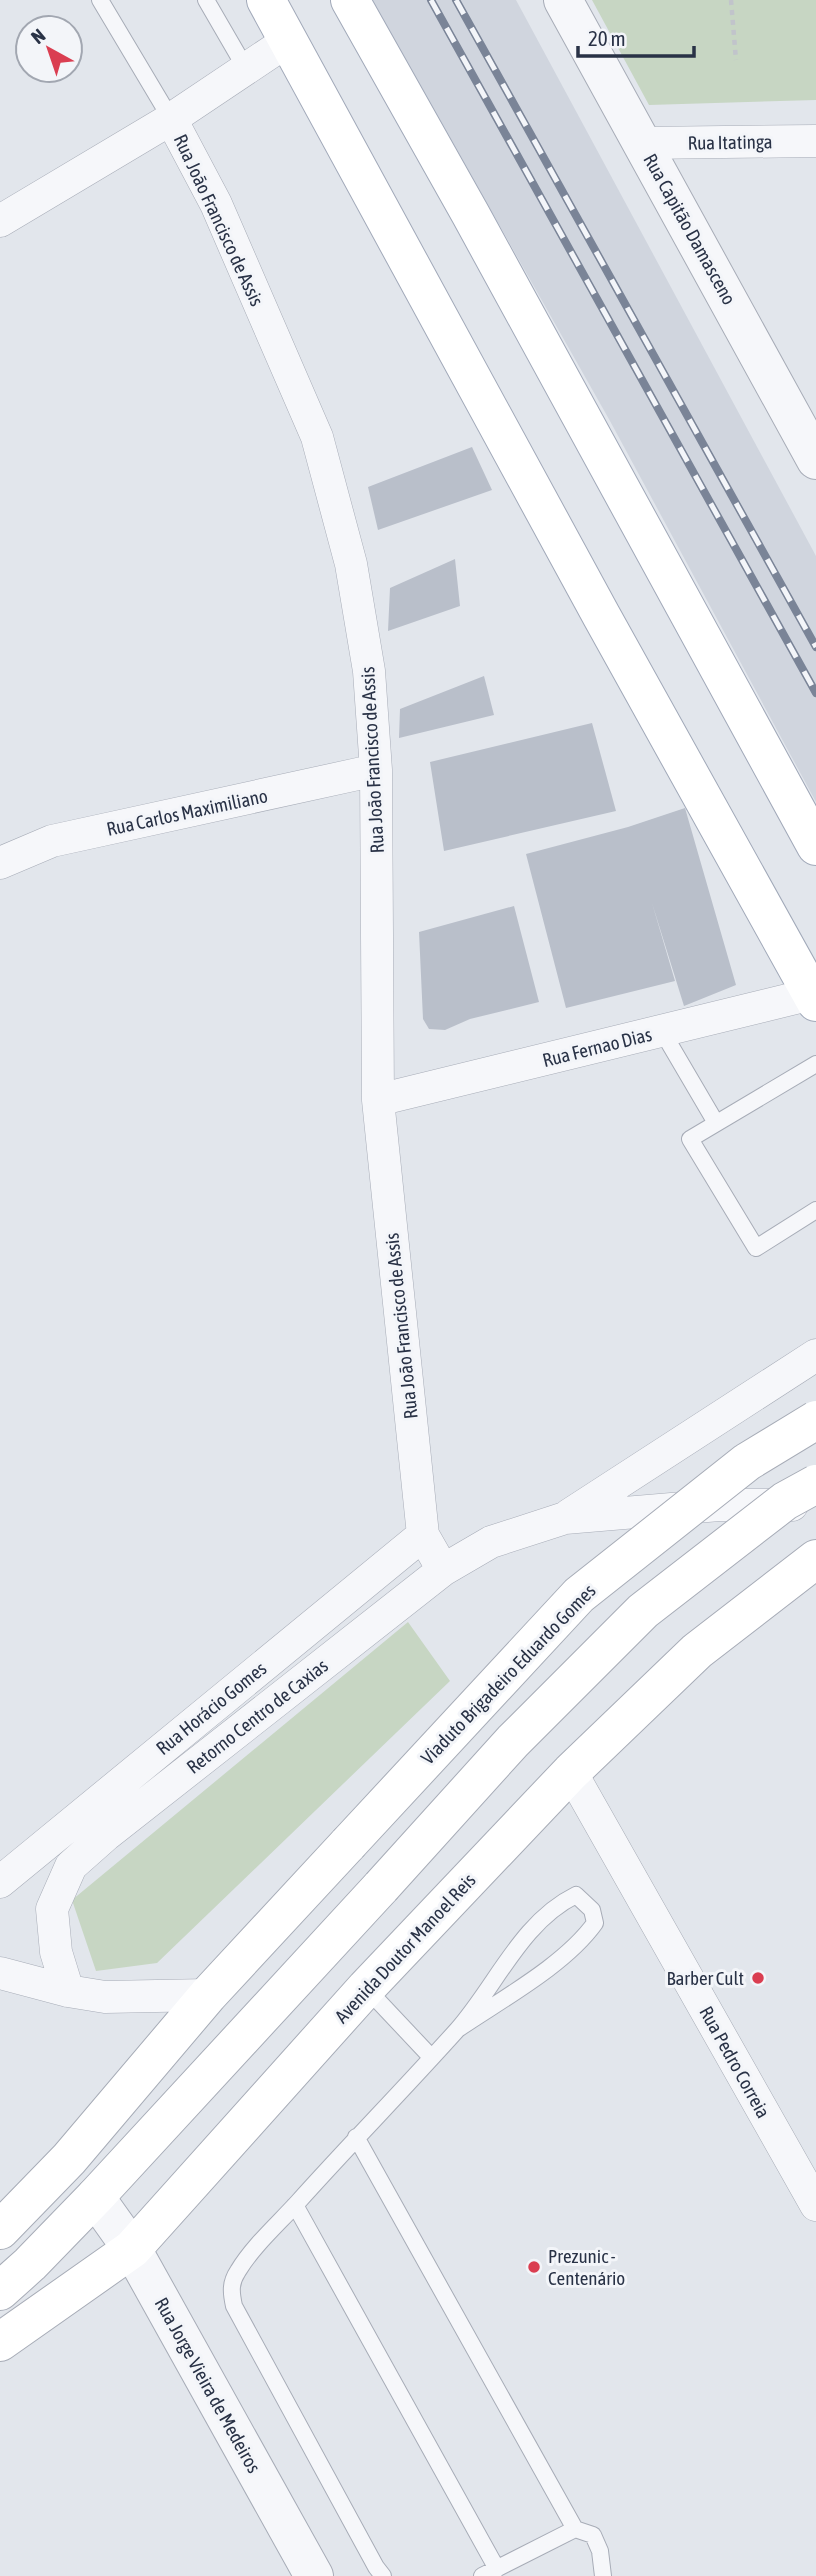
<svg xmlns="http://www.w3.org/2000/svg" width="816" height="2576" viewBox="0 0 816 2576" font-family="'Asap Condensed',sans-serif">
<rect width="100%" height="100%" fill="#e2e6ec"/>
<path fill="#d0d5de" d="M 372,0 L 516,0 L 816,556 L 816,802 L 610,421 Z"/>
<path fill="#c7d6c3" d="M 592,0 L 816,0 L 816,100 L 649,105 Z
M 408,1622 L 450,1681 L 157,1963 L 96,1971 L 72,1900 Z"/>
<path fill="#b9bfca" d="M 472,447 L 492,490 L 378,530 L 368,487 Z
M 455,559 L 460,606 L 388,631 L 390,588 Z
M 484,676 L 494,715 L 399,738 L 400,709 Z
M 592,723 L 616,811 L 444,851 L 430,762 Z
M 685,808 L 736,985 L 684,1006 L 652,903 L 675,981 L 566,1008 L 526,854 L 628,827 Z
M 514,906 L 539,1002 L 470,1019 L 445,1030 L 429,1029 L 423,1019 L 419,932 Z"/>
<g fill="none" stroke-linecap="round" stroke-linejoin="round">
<defs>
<path id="service" d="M 100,0 L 171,119
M 206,0 L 246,69
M 662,1031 L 716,1123
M 816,1064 L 690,1139 L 756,1248 L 816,1210
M 366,1988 L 431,2057
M 356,2137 L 575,2529
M 295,2205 L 497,2569
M 383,2576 L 376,2567 L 234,2306 C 231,2292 230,2283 238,2271 C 253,2246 278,2224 298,2202 C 350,2144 405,2088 457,2030 C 496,1986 521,1922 576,1895 L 592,1910 L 595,1923 C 565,1965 502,1999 458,2029
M 482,2576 L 575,2529 L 593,2535 L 600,2551 L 603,2576"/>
<path id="minor" d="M 171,119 L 216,204 L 317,437 L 351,564 L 369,671 L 376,770 L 378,1100 L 423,1535 L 443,1570
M 643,143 L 816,141
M 0,221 L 171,119 L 289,40
M 0,863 L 52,841 L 376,770
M 378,1100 L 816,993
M 569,1515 L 816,1355
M 571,1772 L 816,2205
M 0,1882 L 423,1535
M 0,1973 L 68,1991 L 105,1997 L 208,1995
M 68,1991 L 56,1952 L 52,1909 L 71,1866 L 106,1835 L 443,1570 L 491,1542 L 565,1518 L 719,1505 L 792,1505"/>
<path id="tertiary" d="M 563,0 L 816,460
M 95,2197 L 132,2249 L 314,2576"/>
<path id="secondary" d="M 0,2230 L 69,2159 L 208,1995 L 348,1844
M 0,2291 L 30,2264 L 95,2197 L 381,1887
M 0,2342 L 132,2249 L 366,1988 L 571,1772 L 697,1651 L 816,1559"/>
<path id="primary" d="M 266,0 L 601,615 L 816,1002
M 350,0 L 471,215 L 816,846"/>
</defs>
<use href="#service" stroke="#a7acb7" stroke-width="18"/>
<use href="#minor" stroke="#a7acb7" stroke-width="33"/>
<use href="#tertiary" stroke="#a7acb7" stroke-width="40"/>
<use href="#secondary" stroke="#a7acb7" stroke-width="40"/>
<use href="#primary" stroke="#a1a9b9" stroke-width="40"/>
<path stroke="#c1c4cb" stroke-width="4.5" stroke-dasharray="5 5" stroke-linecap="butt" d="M 731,0 L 736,60"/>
<use href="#service" stroke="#f6f7fa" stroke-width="16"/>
<use href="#minor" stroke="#f6f7fa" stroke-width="32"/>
<use href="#tertiary" stroke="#f6f7fa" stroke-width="38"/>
<use href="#secondary" stroke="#fff" stroke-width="38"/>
<use href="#primary" stroke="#fff" stroke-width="38"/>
<defs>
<path id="rail" d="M 431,0 L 816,693
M 456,0 L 816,647"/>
</defs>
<use href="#rail" stroke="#7a8497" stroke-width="8"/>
<use href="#rail" stroke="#f3f5f9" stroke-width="5" stroke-dasharray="16" stroke-linecap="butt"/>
<defs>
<path id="secondary-bridge" d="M 348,1844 L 579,1595 L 747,1462 L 816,1420
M 381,1887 L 513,1741 L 643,1611 L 785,1501 L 816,1484"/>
</defs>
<use href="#secondary-bridge" stroke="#a7acb7" stroke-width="40" stroke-linecap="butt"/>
<use href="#secondary-bridge" stroke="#fff" stroke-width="38"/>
</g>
<g fill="#da3e51" stroke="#f3f5f9" stroke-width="2.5">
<circle cx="758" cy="1978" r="7"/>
<circle cx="534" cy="2267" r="7"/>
</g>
<g text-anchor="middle" stroke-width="6" stroke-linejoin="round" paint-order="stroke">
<g font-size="19" fill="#293246" stroke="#f3f5f9">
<text transform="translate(730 142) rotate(-1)" y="7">Rua Itatinga</text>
<text transform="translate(219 220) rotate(65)" y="7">Rua Joāo Francisco de Assis</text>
<text transform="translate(690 229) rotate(61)" y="7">Rua Capitão Damasceno</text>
<text transform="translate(372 760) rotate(-93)" y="7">Rua Joāo Francisco de Assis</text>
<text transform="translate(187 812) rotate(-12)" y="7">Rua Carlos Maximiliano</text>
<text transform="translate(597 1047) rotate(-14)" y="7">Rua Fernao Dias</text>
<text transform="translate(401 1326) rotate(-96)" y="7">Rua Joāo Francisco de Assis</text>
<text transform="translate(508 1674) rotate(-46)" y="7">Viaduto Brigadeiro Eduardo Gomes</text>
<text transform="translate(211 1708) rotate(-39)" y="7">Rua Horácio Gomes</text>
<text transform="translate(257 1716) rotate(-38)" y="7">Retorno Centro de Caxias</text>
<text transform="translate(405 1948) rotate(-47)" y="7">Avenida Doutor Manoel Reis</text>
<text transform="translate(735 2062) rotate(61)" y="7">Rua Pedro Correia</text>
<text transform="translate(208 2385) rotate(61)" y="7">Rua Jorge Vieira de Medeiros</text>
</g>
<g font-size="19" fill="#293246" stroke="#f3f5f9" text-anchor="end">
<text x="744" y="1985">Barber Cult</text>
<text x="548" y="2263" text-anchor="start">Prezunic -<tspan x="548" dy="22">Centenário</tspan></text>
</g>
</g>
<g transform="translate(49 49) rotate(320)"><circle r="33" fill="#f3f5f9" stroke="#a2a7b1" stroke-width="2"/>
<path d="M0-5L12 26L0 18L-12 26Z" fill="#da3e51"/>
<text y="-10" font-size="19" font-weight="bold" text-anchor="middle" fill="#293246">N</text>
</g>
<path d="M578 46v10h116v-10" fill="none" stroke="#293246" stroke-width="3.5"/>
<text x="588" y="46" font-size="21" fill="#293246" stroke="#f3f5f9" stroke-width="5" paint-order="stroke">20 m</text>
</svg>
